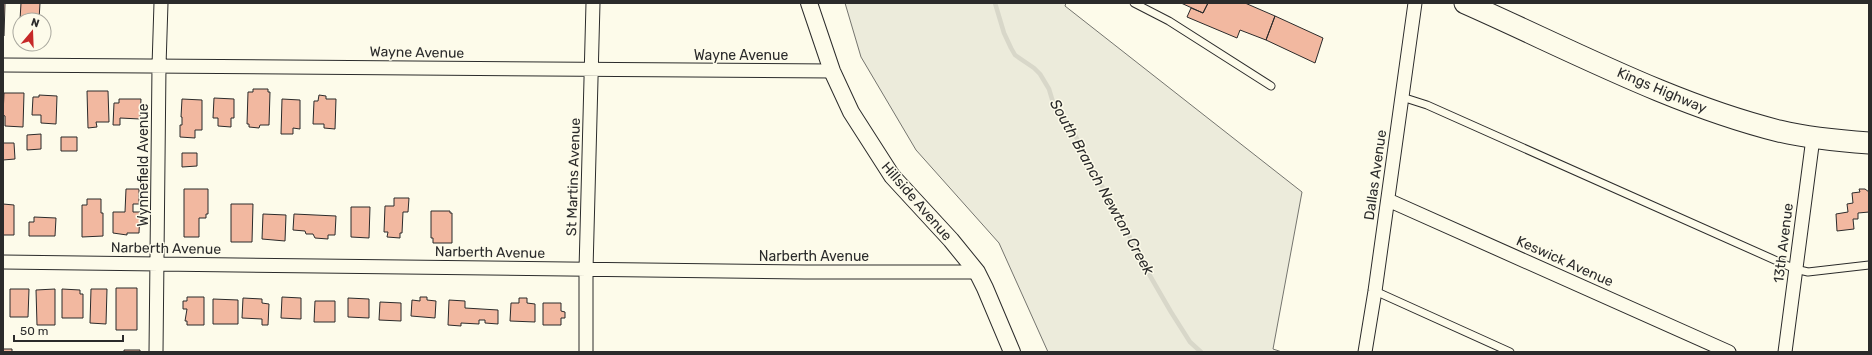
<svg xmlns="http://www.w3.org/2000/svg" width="1872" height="355" viewBox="0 0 1872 355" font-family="Rubik,sans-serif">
<rect width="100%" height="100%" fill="#fdfbea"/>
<path fill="#ecebdb" stroke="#74746e" d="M 845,3 L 1066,3 L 1065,6 L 1302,192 L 1273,349 L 1282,352 L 1048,352 L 999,243 L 916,150 L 861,57 Z"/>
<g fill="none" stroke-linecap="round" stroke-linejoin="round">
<path stroke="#d8d7c9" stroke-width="4.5" d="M 995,3 L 1004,33 L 1011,48 L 1015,55 L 1034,68 L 1040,74 L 1049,89 L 1055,109 L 1075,135 L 1104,190 L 1120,217 L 1142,262 L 1171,312 L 1190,342 L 1201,352"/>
</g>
<path fill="#f2b8a0" stroke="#2b2b2b" d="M 3,3 L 5,3 L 4,36 L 3,36 Z
M 21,3 L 40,3 L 39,20 L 20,20 Z
M 1181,3 L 1208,3 L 1203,13 Z
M 1208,3 L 1245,3 L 1275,16 L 1266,40 L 1240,30 L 1237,38 L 1187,17 L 1191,8 L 1203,13 Z
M 1275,16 L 1323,38 L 1315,63 L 1266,40 Z
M 253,89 L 268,89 L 268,92 L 270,92 L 269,125 L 260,125 L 259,128 L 249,127 L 249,124 L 247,124 L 248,92 L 253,92 Z
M 87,91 L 108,91 L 109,122 L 96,122 L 97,127 L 88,128 Z
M 4,93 L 24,93 L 23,127 L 5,126 L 5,116 L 3,115 Z
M 39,95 L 57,96 L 56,124 L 41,123 L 41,115 L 32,115 L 33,97 L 39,97 Z
M 319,95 L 326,96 L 326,99 L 336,99 L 335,129 L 324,128 L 324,124 L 313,124 L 314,101 L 318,101 Z
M 214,98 L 234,99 L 234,118 L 231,118 L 231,127 L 218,126 L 218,118 L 213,118 Z
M 119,99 L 141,99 L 140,119 L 120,118 L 120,125 L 113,125 L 114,103 L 119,103 Z
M 182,99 L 202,100 L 202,130 L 195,130 L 195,138 L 180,137 L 180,125 L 182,125 L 182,117 L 181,117 Z
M 282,99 L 300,100 L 300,129 L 293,128 L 293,134 L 281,134 Z
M 41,134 L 41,149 L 27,150 L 27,135 Z
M 61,137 L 77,137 L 77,151 L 61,151 Z
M 3,143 L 14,143 L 15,159 L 3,160 Z
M 182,153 L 197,153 L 197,166 L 182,167 Z
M 126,189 L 139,189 L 139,204 L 133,204 L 133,212 L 140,212 L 139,233 L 127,233 L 127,235 L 113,233 L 113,212 L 125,212 Z
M 184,189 L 208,189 L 208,214 L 206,214 L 206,218 L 199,218 L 199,237 L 184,237 Z
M 1859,189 L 1865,189 L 1869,192 L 1869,212 L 1858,213 L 1858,219 L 1853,219 L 1854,229 L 1837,231 L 1836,214 L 1848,212 L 1847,204 L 1853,203 L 1852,193 L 1860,192 Z
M 394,198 L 409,198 L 408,212 L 403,212 L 402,233 L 400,233 L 400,238 L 387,237 L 388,232 L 384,232 L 385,206 L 394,206 Z
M 87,199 L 101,199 L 101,213 L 103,213 L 103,236 L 82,237 L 82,205 L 87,205 Z
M 3,204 L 14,205 L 14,235 L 3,235 Z
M 231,204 L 253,204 L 252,242 L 231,242 Z
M 351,207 L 370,207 L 369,238 L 351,237 Z
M 431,211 L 450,211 L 450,213 L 452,213 L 452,243 L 433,243 L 433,238 L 431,238 Z
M 263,214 L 286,215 L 285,241 L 262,239 Z
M 294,214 L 336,216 L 335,235 L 328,235 L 328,239 L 315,238 L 313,234 L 306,234 L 305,231 L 293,230 Z
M 34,217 L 56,218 L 55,236 L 29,236 L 29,222 L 34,222 Z
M 116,288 L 137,288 L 137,330 L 116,330 Z
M 10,289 L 29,289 L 28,317 L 10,317 Z
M 55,289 L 55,325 L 37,325 L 36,290 Z
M 62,289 L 80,290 L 80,294 L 83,294 L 83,318 L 62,318 Z
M 91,289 L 107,289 L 106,324 L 90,323 Z
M 187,297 L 204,297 L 204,325 L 187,325 L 187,321 L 185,321 L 187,309 L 183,309 L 183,301 L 187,301 Z
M 282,297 L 301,298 L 301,319 L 281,318 Z
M 420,297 L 427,297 L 427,300 L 436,301 L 435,318 L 411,316 L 412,300 L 420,301 Z
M 243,298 L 262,299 L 262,303 L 269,304 L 268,325 L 262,325 L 262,319 L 242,318 Z
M 348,298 L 369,299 L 369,318 L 348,317 Z
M 519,298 L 527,298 L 527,303 L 535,304 L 535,322 L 510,321 L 511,303 L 519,303 Z
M 213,299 L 238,300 L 238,324 L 213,324 Z
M 449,300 L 465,301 L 465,308 L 498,310 L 498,324 L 485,323 L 485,320 L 479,320 L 479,324 L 461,323 L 461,326 L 448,325 Z
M 315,301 L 335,301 L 335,322 L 314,322 Z
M 380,302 L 401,303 L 401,321 L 379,320 Z
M 543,303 L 561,303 L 561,311 L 565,312 L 565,318 L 561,318 L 561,325 L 543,325 Z
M 3,349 L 12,349 L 12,352 L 3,352 Z
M 124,350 L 140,350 L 140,352 L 124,352 Z"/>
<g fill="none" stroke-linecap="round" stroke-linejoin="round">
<defs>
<path id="service" d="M 1134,3 L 1169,21 L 1271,86
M 1402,97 L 1427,105 L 1795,269 L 1808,272 L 1869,265
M 1375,291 L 1510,352"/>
<path id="minor" d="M 3,65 L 832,71
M 1388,200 L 1729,352
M 3,262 L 805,272 L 977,272
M 156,352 L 159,66 L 161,3
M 586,352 L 586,270 L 593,3
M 1365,352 L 1375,291 L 1415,3
M 1785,352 L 1813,138"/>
<path id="tertiary" d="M 809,3 L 832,71 L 851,112 L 892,176 L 951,240 L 977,272 L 985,288 L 1012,352"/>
<path id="primary" d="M 1465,3 C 1567,48 1671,104 1779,131 C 1808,138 1839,141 1869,143"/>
</defs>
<use href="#service" stroke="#2b2b2b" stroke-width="9"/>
<use href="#minor" stroke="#2b2b2b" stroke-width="15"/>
<use href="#tertiary" stroke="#2b2b2b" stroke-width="18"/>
<use href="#primary" stroke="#2b2b2b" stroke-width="23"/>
<use href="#service" stroke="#fdfbea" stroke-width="7"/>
<use href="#minor" stroke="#fdfbea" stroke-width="13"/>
<use href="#tertiary" stroke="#fdfbea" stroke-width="16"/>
<use href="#primary" stroke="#fdfbea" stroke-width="21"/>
</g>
<g text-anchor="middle" stroke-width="3" stroke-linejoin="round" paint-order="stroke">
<g font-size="14" fill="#2b2b2b" stroke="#fdfbea">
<text transform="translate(417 52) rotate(1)" y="5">Wayne Avenue</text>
<text x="741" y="60">Wayne Avenue</text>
<text transform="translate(1662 90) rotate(23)" y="5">Kings Highway</text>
<text transform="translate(143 165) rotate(-90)" y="5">Wynnefield Avenue</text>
<text transform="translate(1375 175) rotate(-82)" y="5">Dallas Avenue</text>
<text transform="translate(573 177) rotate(-88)" y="5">St Martins Avenue</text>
<text transform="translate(917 201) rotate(49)" y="5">Hillside Avenue</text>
<text transform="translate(1783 243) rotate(-83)" y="5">13th Avenue</text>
<text transform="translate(166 248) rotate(1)" y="5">Narberth Avenue</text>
<text transform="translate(490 252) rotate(1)" y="5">Narberth Avenue</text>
<text x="814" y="261">Narberth Avenue</text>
<text transform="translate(1565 261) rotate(24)" y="5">Keswick Avenue</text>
</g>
<g font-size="15" font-style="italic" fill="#2b2b2b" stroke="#fdfbea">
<text transform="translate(1102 187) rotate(61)" y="5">South Branch Newton Creek</text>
</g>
</g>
<rect width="1872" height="355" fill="none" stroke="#2b2b2b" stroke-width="8"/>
<g transform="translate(32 32) rotate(19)"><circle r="19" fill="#fdfbea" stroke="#a9a89e"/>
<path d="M0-3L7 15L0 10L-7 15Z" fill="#c62828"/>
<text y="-6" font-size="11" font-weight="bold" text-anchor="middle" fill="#2b2b2b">N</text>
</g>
<path d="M14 335v6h109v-6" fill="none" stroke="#2b2b2b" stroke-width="2"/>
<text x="20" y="335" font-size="12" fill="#2b2b2b" stroke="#fdfbea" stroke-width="3" paint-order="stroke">50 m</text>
</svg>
